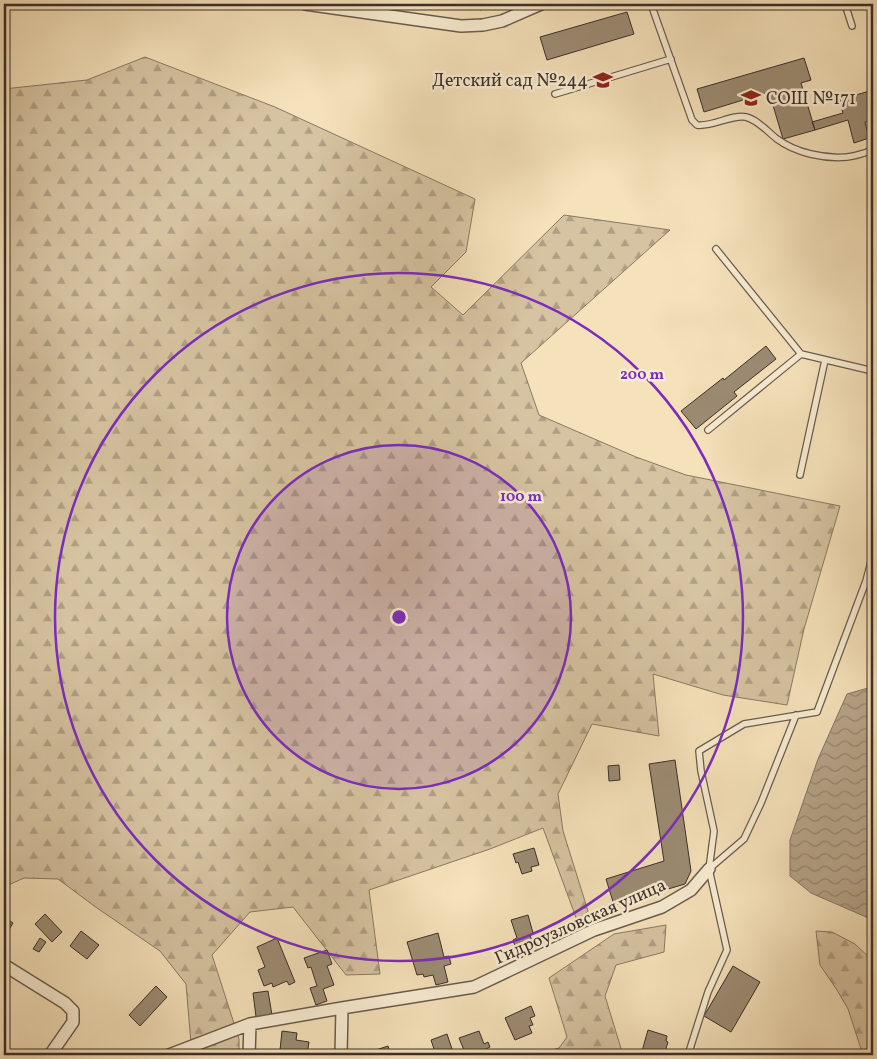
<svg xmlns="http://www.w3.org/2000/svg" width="877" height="1059" viewBox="0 0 877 1059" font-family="Vollkorn,serif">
<defs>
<pattern id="forest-firs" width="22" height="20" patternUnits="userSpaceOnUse" patternTransform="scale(1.25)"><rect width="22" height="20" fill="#d6c3a1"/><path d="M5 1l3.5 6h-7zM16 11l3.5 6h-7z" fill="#af9f83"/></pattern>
<pattern id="water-waves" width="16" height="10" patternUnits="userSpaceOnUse" patternTransform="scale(1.25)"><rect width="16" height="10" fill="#b6a489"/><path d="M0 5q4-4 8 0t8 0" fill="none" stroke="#958670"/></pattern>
</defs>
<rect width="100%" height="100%" fill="#f5e1ba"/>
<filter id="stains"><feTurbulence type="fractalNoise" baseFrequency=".004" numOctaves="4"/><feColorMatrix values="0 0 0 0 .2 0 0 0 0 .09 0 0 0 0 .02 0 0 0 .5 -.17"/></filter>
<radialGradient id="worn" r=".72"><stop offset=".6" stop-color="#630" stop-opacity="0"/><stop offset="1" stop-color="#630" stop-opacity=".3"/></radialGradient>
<path fill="url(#forest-firs)" stroke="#897965" d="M 145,57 L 275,107 L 475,199 L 466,252 L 431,287 L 463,315 L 564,215 L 670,230 L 521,363 L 539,415 L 636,457 L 686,475 L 840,506 L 804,629 L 787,705 L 723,695 L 653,674 L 659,736 L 592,724 L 558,794 L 563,831 L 588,911 L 578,923 L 543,828 L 490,849 L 369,890 L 380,974 L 346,975 L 293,907 L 250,912 L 212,955 L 239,1039 L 239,1055 L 192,1055 L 186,984 L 160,951 L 97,908 L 58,879 L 24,878 L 4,887 L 4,89 L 87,80 Z
M 666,925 L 664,952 L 616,965 L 605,996 L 623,1055 L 534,1055 L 559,1048 L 567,1037 L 549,978 L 614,934 Z
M 816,931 L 832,932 L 855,944 L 873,961 L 873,1055 L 863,1055 L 848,1009 L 837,990 L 820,965 Z"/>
<path fill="url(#water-waves)" stroke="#857563" d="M 868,688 L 873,689 L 873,920 L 811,893 L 790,876 L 790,840 L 818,759 L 847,694 Z"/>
<path fill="#9c8c74" stroke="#3c2f29" d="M 478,4 L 501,4 L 480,10 Z
M 627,12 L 634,34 L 547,60 L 540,37 Z
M 804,58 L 811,80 L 801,83 L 815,130 L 783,139 L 769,92 L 704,112 L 697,89 Z
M 873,90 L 873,120 L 865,122 L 869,138 L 854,143 L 848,120 L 815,130 L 812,122 L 843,113 L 839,100 Z
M 766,346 L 776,359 L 734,392 L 737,396 L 696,429 L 681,411 L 723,378 L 724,380 Z
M 675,760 L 691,871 L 685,884 L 614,905 L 606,879 L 664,861 L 649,764 Z
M 619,765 L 620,780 L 609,781 L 608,766 Z
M 534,848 L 539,865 L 531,867 L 532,871 L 522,874 L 518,862 L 516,863 L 513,854 Z
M 45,914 L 62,932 L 52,942 L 35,924 Z
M 528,915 L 533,933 L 530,935 L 533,944 L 516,949 L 513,940 L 517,938 L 511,920 Z
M 4,917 L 13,923 L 4,938 Z
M 81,931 L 99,945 L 87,959 L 70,946 Z
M 438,933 L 444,957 L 449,956 L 451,964 L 444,966 L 448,982 L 436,985 L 433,975 L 424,977 L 423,974 L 417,975 L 407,942 Z
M 40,938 L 46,942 L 39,952 L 33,949 Z
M 277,938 L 295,982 L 289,985 L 287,981 L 273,987 L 272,983 L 264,986 L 258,970 L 265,967 L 257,947 Z
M 327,950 L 332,964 L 327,966 L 334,985 L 323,989 L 327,1001 L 316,1005 L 310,988 L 317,986 L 311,967 L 308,968 L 304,958 Z
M 733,966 L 760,982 L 731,1032 L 704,1016 Z
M 156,986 L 167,997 L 140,1026 L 129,1015 Z
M 268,991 L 272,1015 L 256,1017 L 253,993 Z
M 531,1006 L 535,1016 L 530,1018 L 533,1025 L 529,1026 L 532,1033 L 515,1040 L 505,1018 Z
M 648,1030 L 667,1036 L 666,1041 L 668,1042 L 664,1055 L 644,1055 L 645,1052 L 642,1051 Z
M 282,1031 L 297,1033 L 296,1040 L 309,1042 L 307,1055 L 283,1055 L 283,1050 L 280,1050 Z
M 479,1031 L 484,1044 L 488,1042 L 490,1047 L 484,1050 L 486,1055 L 466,1055 L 459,1038 Z
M 447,1034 L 453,1052 L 443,1055 L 436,1055 L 431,1040 Z
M 388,1046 L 391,1055 L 372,1055 L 370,1052 Z"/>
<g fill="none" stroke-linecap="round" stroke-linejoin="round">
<defs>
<path id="service" d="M 651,4 L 692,120 L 697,125 C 713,127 732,114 746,117 C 758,120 768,132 777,139 C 796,153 824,159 847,157 C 856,156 865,153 873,150
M 845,4 L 852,26
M 555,94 L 671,59
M 716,249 L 801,354 L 873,371
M 708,430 L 801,354
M 800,475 L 825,360
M 709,869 L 744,839 L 761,803 L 796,715
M 688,1055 L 708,992 L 727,950 L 709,869 L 714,831 L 701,771 L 699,751 L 744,724 L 817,712 L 866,581 L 873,554"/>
<path id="minor" d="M 305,4 L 461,26 L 483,25 L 502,21 L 541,4
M 4,965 L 65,1003 L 73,1011 L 73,1022 L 50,1055
M 169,1055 L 250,1024 L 342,1008 L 474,987 L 594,930 L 662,907 L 691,890 L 709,869
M 249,1055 L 250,1024
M 341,1055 L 342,1008"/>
</defs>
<use href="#service" stroke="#6a5c4d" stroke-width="8"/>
<use href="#minor" stroke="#6a5c4d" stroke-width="14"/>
<use href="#service" stroke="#f8ecd2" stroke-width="5.5"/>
<use href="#minor" stroke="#f8ecd2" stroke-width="11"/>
</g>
<circle cx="399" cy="617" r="172" fill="#7b2cbf" fill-opacity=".12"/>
<g fill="none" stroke="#7b2cbf" stroke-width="2.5">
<circle cx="399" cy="617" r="172"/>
<circle cx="399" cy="617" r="344"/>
</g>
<defs>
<symbol id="school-bare" viewBox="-9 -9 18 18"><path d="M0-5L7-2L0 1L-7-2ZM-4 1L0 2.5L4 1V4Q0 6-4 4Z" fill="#8f2418" stroke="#f8ecd2" stroke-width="2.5" paint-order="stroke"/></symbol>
</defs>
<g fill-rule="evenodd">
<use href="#school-bare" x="589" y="66" width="28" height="28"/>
<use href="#school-bare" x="737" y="84" width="28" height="28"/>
</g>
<g text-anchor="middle" stroke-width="5" stroke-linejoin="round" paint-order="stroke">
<g font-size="18" fill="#3c2f29" stroke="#f8ecd2" text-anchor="end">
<text x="588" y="86">Детский сад №244</text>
<text x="766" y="104" text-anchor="start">СОШ №171</text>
</g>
<g font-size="18" fill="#3c2f29" stroke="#f8ecd2">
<text transform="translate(580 921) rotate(-24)" y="6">Гидроузловская улица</text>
</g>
</g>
<circle cx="399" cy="617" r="8" fill="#7b2cbf" stroke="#f8ecd2" stroke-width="2.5"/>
<g font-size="15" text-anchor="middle" font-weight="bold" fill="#7b2cbf" stroke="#f8ecd2" stroke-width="5" stroke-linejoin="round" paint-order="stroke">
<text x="642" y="379">200 m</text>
<text x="521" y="501">100 m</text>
</g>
<rect width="877" height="1059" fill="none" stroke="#f5e1ba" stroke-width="20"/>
<rect x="5" y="5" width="867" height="1049" fill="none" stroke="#3c2f29" stroke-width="2.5"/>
<rect x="10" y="10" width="857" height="1039" fill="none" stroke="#3c2f29"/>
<rect width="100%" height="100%" filter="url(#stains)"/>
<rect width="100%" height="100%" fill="url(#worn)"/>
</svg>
